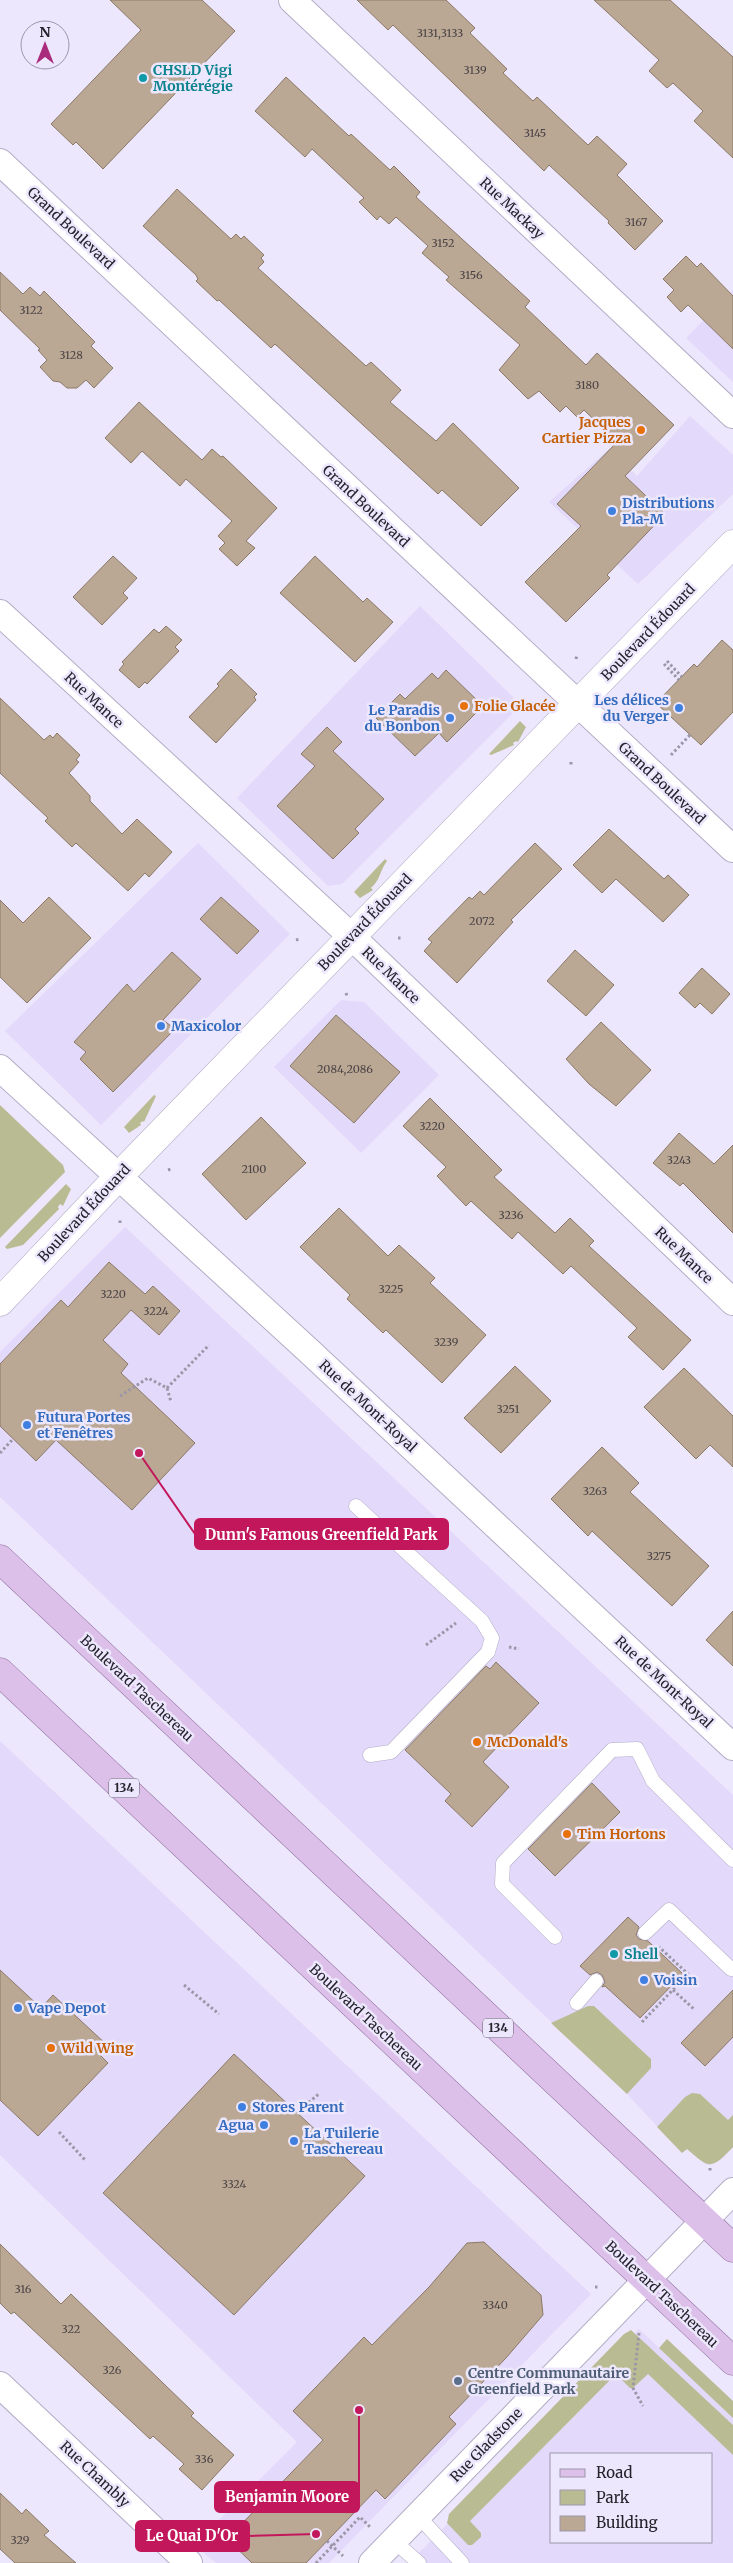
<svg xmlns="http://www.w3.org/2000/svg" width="733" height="2563" viewBox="0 0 733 2563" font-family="Merriweather,serif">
<rect width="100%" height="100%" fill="#ece7fc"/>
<path fill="#e3d9fb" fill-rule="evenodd" d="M 733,290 L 733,382 L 686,338 Z
M 690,416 L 733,455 L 733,494 L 638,584 L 549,502 L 609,449 L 637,476 Z
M 420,606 L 513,697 L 516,710 L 342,884 L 328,886 L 237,798 Z
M 198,843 L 290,934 L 101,1125 L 5,1031 Z
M 341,1000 L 364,1002 L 439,1075 L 361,1153 L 274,1067 Z
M 125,1227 L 733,1795 L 733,2147 L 722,2159 L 710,2165 L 705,2164 L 687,2149 L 682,2153 L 627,2094 L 0,1497 L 0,1352 Z
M 0,1741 L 591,2294 L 329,2563 L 216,2563 L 194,2545 L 297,2442 L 0,2155 Z
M 639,2329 L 733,2417 L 733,2563 L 409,2563 ZM 552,2454 L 712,2454 L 712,2542 L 552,2542 Z"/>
<path fill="#b9bc93" d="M 520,721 L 526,727 L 518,742 L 516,741 L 513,743 L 514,745 L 491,755 L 489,754 Z
M 385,859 L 387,861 C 379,872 381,879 371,888 L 373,890 L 360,898 L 354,892 Z
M 154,1095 L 156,1096 L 144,1122 L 143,1121 L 140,1123 L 141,1125 L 129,1133 L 124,1127 Z
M 0,1105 L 63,1165 L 65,1172 L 0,1238 Z
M 66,1184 L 71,1189 L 63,1206 L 60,1204 L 58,1207 L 59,1209 L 23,1245 L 7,1249 L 5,1247 Z
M 588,2006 L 594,2006 L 651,2059 L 651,2068 L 627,2094 L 551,2023 Z
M 692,2093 L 700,2094 L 728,2120 L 733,2115 L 733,2147 C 711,2170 710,2169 687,2149 L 682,2153 L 657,2127 L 685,2097 Z
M 631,2330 L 733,2425 L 733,2455 L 648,2374 L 633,2388 L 630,2388 L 616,2374 L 470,2521 L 481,2533 L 481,2537 L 472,2545 L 468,2545 L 447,2523 L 449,2514 L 624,2334 Z
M 667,2339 L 733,2401 L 733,2418 L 659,2348 Z"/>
<path fill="#bba894" stroke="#8b7966" d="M 110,0 L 202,0 L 235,31 L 103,169 L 76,142 L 73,145 L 51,124 L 141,30 Z
M 357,0 L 446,0 L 475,28 L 470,33 L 507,69 L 503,73 L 533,101 L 537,97 L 588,145 L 597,136 L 627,164 L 617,175 L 663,221 L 635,250 L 608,223 L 609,221 L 549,165 L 544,171 L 393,25 L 388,30 Z
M 594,0 L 670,0 L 733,57 L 733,158 L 694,121 L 703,111 L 673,83 L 667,88 L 649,71 L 659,60 Z
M 286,77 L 349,136 L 351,134 L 390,170 L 394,166 L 420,192 L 416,197 L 530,301 L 525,307 L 586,365 L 597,353 L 674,425 L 625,476 L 665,514 L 607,575 L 610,578 L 566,622 L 525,582 L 581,526 L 557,504 L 617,442 L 584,410 L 577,417 L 566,406 L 560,412 L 539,391 L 528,399 L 499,370 L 520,345 L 446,280 L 449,277 L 422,253 L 428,246 L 396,217 L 389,224 L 380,216 L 377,220 L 359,202 L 364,198 L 312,149 L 305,157 L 255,111 Z
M 177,189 L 231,239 L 236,234 L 241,239 L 244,236 L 264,255 L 261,258 L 264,262 L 258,268 L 366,366 L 371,362 L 401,390 L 390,402 L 436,441 L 453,423 L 519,488 L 481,526 L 442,490 L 438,494 L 275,344 L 271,348 L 219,300 L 217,301 L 196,281 L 198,279 L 196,275 L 143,226 Z
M 686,256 L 697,267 L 701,263 L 733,296 L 733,349 L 688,305 L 681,312 L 667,297 L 674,290 L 663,279 Z
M 0,272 L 23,294 L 30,287 L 40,296 L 44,291 L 95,342 L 91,346 L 113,368 L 94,388 L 86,380 L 77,388 L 67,388 L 60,382 L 53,381 L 40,367 L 47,360 L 38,350 L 40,349 L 0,310 Z
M 139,402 L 202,460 L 212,449 L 221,457 L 223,456 L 277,508 L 246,541 L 255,548 L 237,566 L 219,549 L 225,543 L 218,536 L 232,521 L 186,479 L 180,486 L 142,451 L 131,463 L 105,438 Z
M 113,556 L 137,578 L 123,593 L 128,598 L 102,625 L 73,597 Z
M 315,556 L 363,602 L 367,598 L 393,622 L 355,662 L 280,593 Z
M 166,626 L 182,640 L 175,647 L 179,651 L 147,684 L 145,682 L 139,688 L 119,670 L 124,664 L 122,662 L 154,629 L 159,633 Z
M 722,640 L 733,650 L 733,712 L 701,745 L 656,703 L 694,664 L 697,667 Z
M 231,669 L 257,694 L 254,697 L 256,700 L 216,743 L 189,717 L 219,686 L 217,684 Z
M 446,670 L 483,706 L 447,742 L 439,733 L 415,756 L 376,718 L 400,694 L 405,699 L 432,673 L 438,679 Z
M 0,698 L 44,740 L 50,735 L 53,738 L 57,733 L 80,755 L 76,760 L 79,762 L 69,773 L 90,796 L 90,801 L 122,834 L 137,819 L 172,852 L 149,877 L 145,873 L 128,891 L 76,843 L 72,847 L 45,821 L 48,818 L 0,773 Z
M 327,727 L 342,742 L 333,751 L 384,799 L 355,829 L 359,833 L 333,859 L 277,806 L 315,766 L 301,754 Z
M 609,829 L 664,879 L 668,875 L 689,895 L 663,922 L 616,879 L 602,893 L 573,865 Z
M 535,843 L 562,869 L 511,920 L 513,922 L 457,983 L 424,951 L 432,942 L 428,939 L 469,897 L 472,899 L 480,891 L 484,895 Z
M 49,897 L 91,938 L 27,1003 L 0,977 L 0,900 L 23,923 Z
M 221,897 L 259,931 L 237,954 L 200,919 Z
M 575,950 L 614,985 L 586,1016 L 547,981 Z
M 172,952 L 201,979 L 163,1020 L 175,1029 L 113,1092 L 80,1059 L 86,1052 L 74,1042 L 127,984 L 134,992 Z
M 702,968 L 730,994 L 712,1014 L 700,1003 L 695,1008 L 679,993 Z
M 336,1015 L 400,1072 L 354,1123 L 290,1066 Z
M 601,1022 L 651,1070 L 616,1106 L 589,1084 L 566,1059 Z
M 430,1098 L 502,1170 L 494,1177 L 555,1233 L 570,1218 L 594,1241 L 589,1246 L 691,1340 L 663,1370 L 628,1337 L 637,1328 L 571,1266 L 563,1274 L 518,1232 L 512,1239 L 471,1201 L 466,1206 L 437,1176 L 446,1167 L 403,1126 Z
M 261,1117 L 306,1163 L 246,1220 L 202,1174 Z
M 679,1133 L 714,1164 L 733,1145 L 733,1233 L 683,1183 L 680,1186 L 653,1163 Z
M 339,1208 L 388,1256 L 399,1245 L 435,1278 L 430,1283 L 486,1335 L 442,1383 L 386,1330 L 383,1333 L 347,1299 L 350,1295 L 300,1247 Z
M 109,1262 L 145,1294 L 153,1286 L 180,1311 L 159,1335 L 131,1310 L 103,1340 L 128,1364 L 121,1373 L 195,1443 L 132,1510 L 56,1440 L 36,1461 L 0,1426 L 0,1364 L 61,1300 L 68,1307 Z
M 515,1366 L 551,1401 L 501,1453 L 464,1418 Z
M 684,1368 L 733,1416 L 733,1467 L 710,1445 L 696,1459 L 644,1407 Z
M 602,1447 L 639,1483 L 630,1492 L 709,1566 L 672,1606 L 592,1531 L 588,1536 L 551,1499 Z
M 733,1611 L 733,1666 L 706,1640 Z
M 496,1662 L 539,1703 L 483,1762 L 509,1787 L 472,1827 L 445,1801 L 451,1794 L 405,1750 L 486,1666 L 490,1669 Z
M 592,1783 L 620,1812 L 555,1876 L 528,1849 Z
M 628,1917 L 639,1927 L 636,1935 L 639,1939 L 648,1941 L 683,1974 L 640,2018 L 605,1986 L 602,1987 L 605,1982 L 602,1975 L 597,1972 L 590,1975 L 580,1966 Z
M 0,1970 L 41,2008 L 53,1995 L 107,2045 L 99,2054 L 108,2063 L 38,2136 L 0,2100 Z
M 733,1990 L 733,2037 L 705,2066 L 681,2043 Z
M 234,2054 L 365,2176 L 234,2315 L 103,2193 Z
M 484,2242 L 541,2295 L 543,2315 L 506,2358 L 449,2417 L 456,2424 L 385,2499 L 376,2490 L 306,2563 L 252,2563 L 227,2539 L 323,2440 L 293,2411 L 364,2337 L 372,2345 L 429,2287 L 467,2243 Z
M 0,2244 L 61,2304 L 71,2294 L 194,2413 L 191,2416 L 234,2455 L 202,2490 L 179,2469 L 184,2464 L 153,2436 L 150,2439 L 14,2312 L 11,2314 L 0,2303 Z
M 0,2493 L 22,2514 L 26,2509 L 49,2531 L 44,2535 L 76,2563 L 15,2563 L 0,2549 Z"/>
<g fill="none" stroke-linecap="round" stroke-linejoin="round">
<defs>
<path id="service" d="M 356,1506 L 482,1621 L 492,1638 L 488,1652 L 391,1752 L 370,1755
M 645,1933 L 669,1910 L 731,1969
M 555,1937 L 502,1884 L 503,1863 L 612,1750 L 637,1749 L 653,1781 L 733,1860
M 577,2003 L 596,1981
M 418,2516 L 462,2563
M 394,2541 L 419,2563"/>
<path id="minor" d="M 292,0 L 733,415
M 0,162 L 733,849
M 0,613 L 351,936 L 733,1302
M 0,1068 L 309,1351 L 733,1747
M 0,2385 L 189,2563
M 372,2563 L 733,2191"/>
<path id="tertiary" d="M 0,1302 L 118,1177 L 733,544"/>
<path id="primary" d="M 0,1559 L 733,2248
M 0,1672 L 733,2361"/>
</defs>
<use href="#service" stroke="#b3acc5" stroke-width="15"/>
<use href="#minor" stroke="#b3acc5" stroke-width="28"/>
<use href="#tertiary" stroke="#b3acc5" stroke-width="29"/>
<use href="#primary" stroke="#8e6d9d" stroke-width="29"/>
<path stroke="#9b97a7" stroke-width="3" stroke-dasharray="2.5 2.5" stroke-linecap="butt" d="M 576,659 L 577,655
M 667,661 L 682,677
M 664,664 L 679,680
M 628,703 L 659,704
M 522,710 L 526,707
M 671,755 L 690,735
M 571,762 L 571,765
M 398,938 L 401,938
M 296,940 L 300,939
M 346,993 L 347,996
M 168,1170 L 171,1169
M 120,1223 L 120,1220
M 167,1388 L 209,1345
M 120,1396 L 148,1378 L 167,1388 L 171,1402
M 0,1453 L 13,1439
M 426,1645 L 456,1623
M 509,1647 L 519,1649
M 184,1985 L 219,2014
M 673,1990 L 695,2010
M 642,2022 L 688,1974 L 659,1947
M 297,2112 L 320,2093
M 59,2132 L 86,2161
M 710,2168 L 710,2171
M 595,2287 L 598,2287
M 639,2333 L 633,2388 L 643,2406
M 327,2541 L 343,2556
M 316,2563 L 360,2517 L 370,2527"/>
<use href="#service" stroke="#fff" stroke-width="14"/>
<use href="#minor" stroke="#fff" stroke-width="26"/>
<use href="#tertiary" stroke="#fff" stroke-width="28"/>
<use href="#primary" stroke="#ddc0e9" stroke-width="28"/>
</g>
<g fill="#0f9aa8" stroke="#ece7fc" stroke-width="2">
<circle cx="143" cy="78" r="5"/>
<circle cx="614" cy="1954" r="5"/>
</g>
<g fill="#e8710a" stroke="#ece7fc" stroke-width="2">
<circle cx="641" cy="430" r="5"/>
<circle cx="464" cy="706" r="5"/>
<circle cx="477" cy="1742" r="5"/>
<circle cx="567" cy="1834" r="5"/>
<circle cx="51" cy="2048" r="5"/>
</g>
<g fill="#3f7fe0" stroke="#ece7fc" stroke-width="2">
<circle cx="612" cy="511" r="5"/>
<circle cx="679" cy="708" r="5"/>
<circle cx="450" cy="718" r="5"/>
<circle cx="161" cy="1026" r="5"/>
<circle cx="27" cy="1425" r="5"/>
<circle cx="644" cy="1980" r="5"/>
<circle cx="18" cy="2008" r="5"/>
<circle cx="242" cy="2107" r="5"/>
<circle cx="264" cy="2125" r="5"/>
<circle cx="294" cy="2141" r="5"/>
</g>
<circle fill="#5c6f8a" stroke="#ece7fc" stroke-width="2" cx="458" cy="2381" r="5"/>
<g text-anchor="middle" stroke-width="5" stroke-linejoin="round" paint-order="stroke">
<g font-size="11" fill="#4a4446">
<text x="440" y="37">3131,3133</text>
<text x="475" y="74">3139</text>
<text x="535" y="137">3145</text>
<text x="636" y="226">3167</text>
<text x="443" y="247">3152</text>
<text x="471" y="279">3156</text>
<text x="31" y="314">3122</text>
<text x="71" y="359">3128</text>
<text x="587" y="389">3180</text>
<text x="482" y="925">2072</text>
<text x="345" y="1073">2084,2086</text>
<text x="432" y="1130">3220</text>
<text x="679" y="1164">3243</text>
<text x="254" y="1173">2100</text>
<text x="511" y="1219">3236</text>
<text x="391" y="1293">3225</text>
<text x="113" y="1298">3220</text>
<text x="156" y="1315">3224</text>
<text x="446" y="1346">3239</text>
<text x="508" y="1413">3251</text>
<text x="595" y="1495">3263</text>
<text x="659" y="1560">3275</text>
<text x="234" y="2188">3324</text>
<text x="23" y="2293">316</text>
<text x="495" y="2309">3340</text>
<text x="71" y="2333">322</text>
<text x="112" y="2374">326</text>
<text x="204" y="2463">336</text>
<text x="20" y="2544">329</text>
</g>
<g fill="#ece7fc" stroke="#615d6a" stroke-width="1">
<rect x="109" y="1778.5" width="30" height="19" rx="4"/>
<rect x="483" y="2018.5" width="30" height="19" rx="4"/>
</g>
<g font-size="12" font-weight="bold" fill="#25222c">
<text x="124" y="1792">134</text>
<text x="498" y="2032">134</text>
</g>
<g font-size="14" font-weight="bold" fill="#0d838f" stroke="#ece7fc" text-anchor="start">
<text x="153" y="75">CHSLD Vigi<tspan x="153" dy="16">Montérégie</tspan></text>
<text x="624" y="1959">Shell</text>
</g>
<g font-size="14" fill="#25222c" stroke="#ece7fc">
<text transform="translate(512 208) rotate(43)" y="5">Rue Mackay</text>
<text transform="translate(71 228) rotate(43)" y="5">Grand Boulevard</text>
<text transform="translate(366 506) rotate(43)" y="5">Grand Boulevard</text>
<text transform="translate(648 632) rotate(-46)" y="5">Boulevard Édouard</text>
<text transform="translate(94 700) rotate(43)" y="5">Rue Mance</text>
<text transform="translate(662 783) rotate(43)" y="5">Grand Boulevard</text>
<text transform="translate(365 922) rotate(-46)" y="5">Boulevard Édouard</text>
<text transform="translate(391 975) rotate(44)" y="5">Rue Mance</text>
<text transform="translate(84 1213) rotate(-47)" y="5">Boulevard Édouard</text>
<text transform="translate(684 1255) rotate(44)" y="5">Rue Mance</text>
<text transform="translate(368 1406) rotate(43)" y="5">Rue de Mont-Royal</text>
<text transform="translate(664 1682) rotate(43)" y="5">Rue de Mont-Royal</text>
<text transform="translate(137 1688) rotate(43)" y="5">Boulevard Taschereau</text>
<text transform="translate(366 2017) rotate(43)" y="5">Boulevard Taschereau</text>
<text transform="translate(662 2294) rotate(43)" y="5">Boulevard Taschereau</text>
<text transform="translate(486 2445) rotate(-46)" y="5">Rue Gladstone</text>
<text transform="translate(95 2474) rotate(43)" y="5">Rue Chambly</text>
</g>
<g font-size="14" font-weight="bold" fill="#c56008" stroke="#ece7fc" text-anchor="start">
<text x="631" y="427" text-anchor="end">Jacques<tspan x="631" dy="16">Cartier Pizza</tspan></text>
<text x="474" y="711">Folie Glacée</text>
<text x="487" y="1747">McDonald's</text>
<text x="577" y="1839">Tim Hortons</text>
<text x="61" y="2053">Wild Wing</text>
</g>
<g font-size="14" font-weight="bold" fill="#366cbe" stroke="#ece7fc" text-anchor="start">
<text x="622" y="508">Distributions<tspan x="622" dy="16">Pla-M</tspan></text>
<text x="669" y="705" text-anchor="end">Les délices<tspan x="669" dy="16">du Verger</tspan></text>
<text x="440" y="715" text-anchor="end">Le Paradis<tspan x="440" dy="16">du Bonbon</tspan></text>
<text x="171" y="1031">Maxicolor</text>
<text x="37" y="1422">Futura Portes<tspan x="37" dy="16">et Fenêtres</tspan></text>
<text x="654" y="1985">Voisin</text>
<text x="28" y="2013">Vape Depot</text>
<text x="252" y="2112">Stores Parent</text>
<text x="254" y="2130" text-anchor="end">Agua</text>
<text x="304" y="2138">La Tuilerie<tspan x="304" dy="16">Taschereau</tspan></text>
</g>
<g font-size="14" font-weight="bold" fill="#4e5e75" stroke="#ece7fc" text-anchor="start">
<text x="468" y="2378">Centre Communautaire<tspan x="468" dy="16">Greenfield Park</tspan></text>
</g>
</g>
<path fill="none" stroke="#c2185b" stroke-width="2" d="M139 1453L195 1534M359 2410L359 2497M316 2534L249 2536"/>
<g fill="#c2185b" stroke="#ece7fc" stroke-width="2">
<circle cx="139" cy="1453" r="5"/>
<circle cx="359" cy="2410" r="5"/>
<circle cx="316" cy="2534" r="5"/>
</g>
<g fill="#c2185b" stroke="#c2185b" stroke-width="2">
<rect x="195" y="1519" width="253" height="30" rx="5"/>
<rect x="215" y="2482" width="144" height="30" rx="5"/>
<rect x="136" y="2521" width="113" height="30" rx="5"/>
</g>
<g font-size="15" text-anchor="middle" font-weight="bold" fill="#fff">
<text x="321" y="1540">Dunn's Famous Greenfield Park</text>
<text x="287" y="2502">Benjamin Moore</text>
<text x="192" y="2541">Le Quai D'Or</text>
</g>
<rect x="550" y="2453" width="162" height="90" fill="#ece7fc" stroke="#9c98a9"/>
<rect x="560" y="2469" width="25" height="8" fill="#ddc0e9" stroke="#9c98a9"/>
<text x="596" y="2478" font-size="15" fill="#25222c">Road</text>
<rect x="560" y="2490" width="25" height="15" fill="#b9bc93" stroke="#9c98a9"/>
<text x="596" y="2503" font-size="15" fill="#25222c">Park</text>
<rect x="560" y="2516" width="25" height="15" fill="#bba894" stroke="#9c98a9"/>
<text x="596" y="2528" font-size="15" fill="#25222c">Building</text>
<g transform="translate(45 45)"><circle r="24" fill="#ece7fc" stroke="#9c98a9"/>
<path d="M0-4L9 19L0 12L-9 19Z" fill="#aa2b7b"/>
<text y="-8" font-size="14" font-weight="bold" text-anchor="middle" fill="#25222c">N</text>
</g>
</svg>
